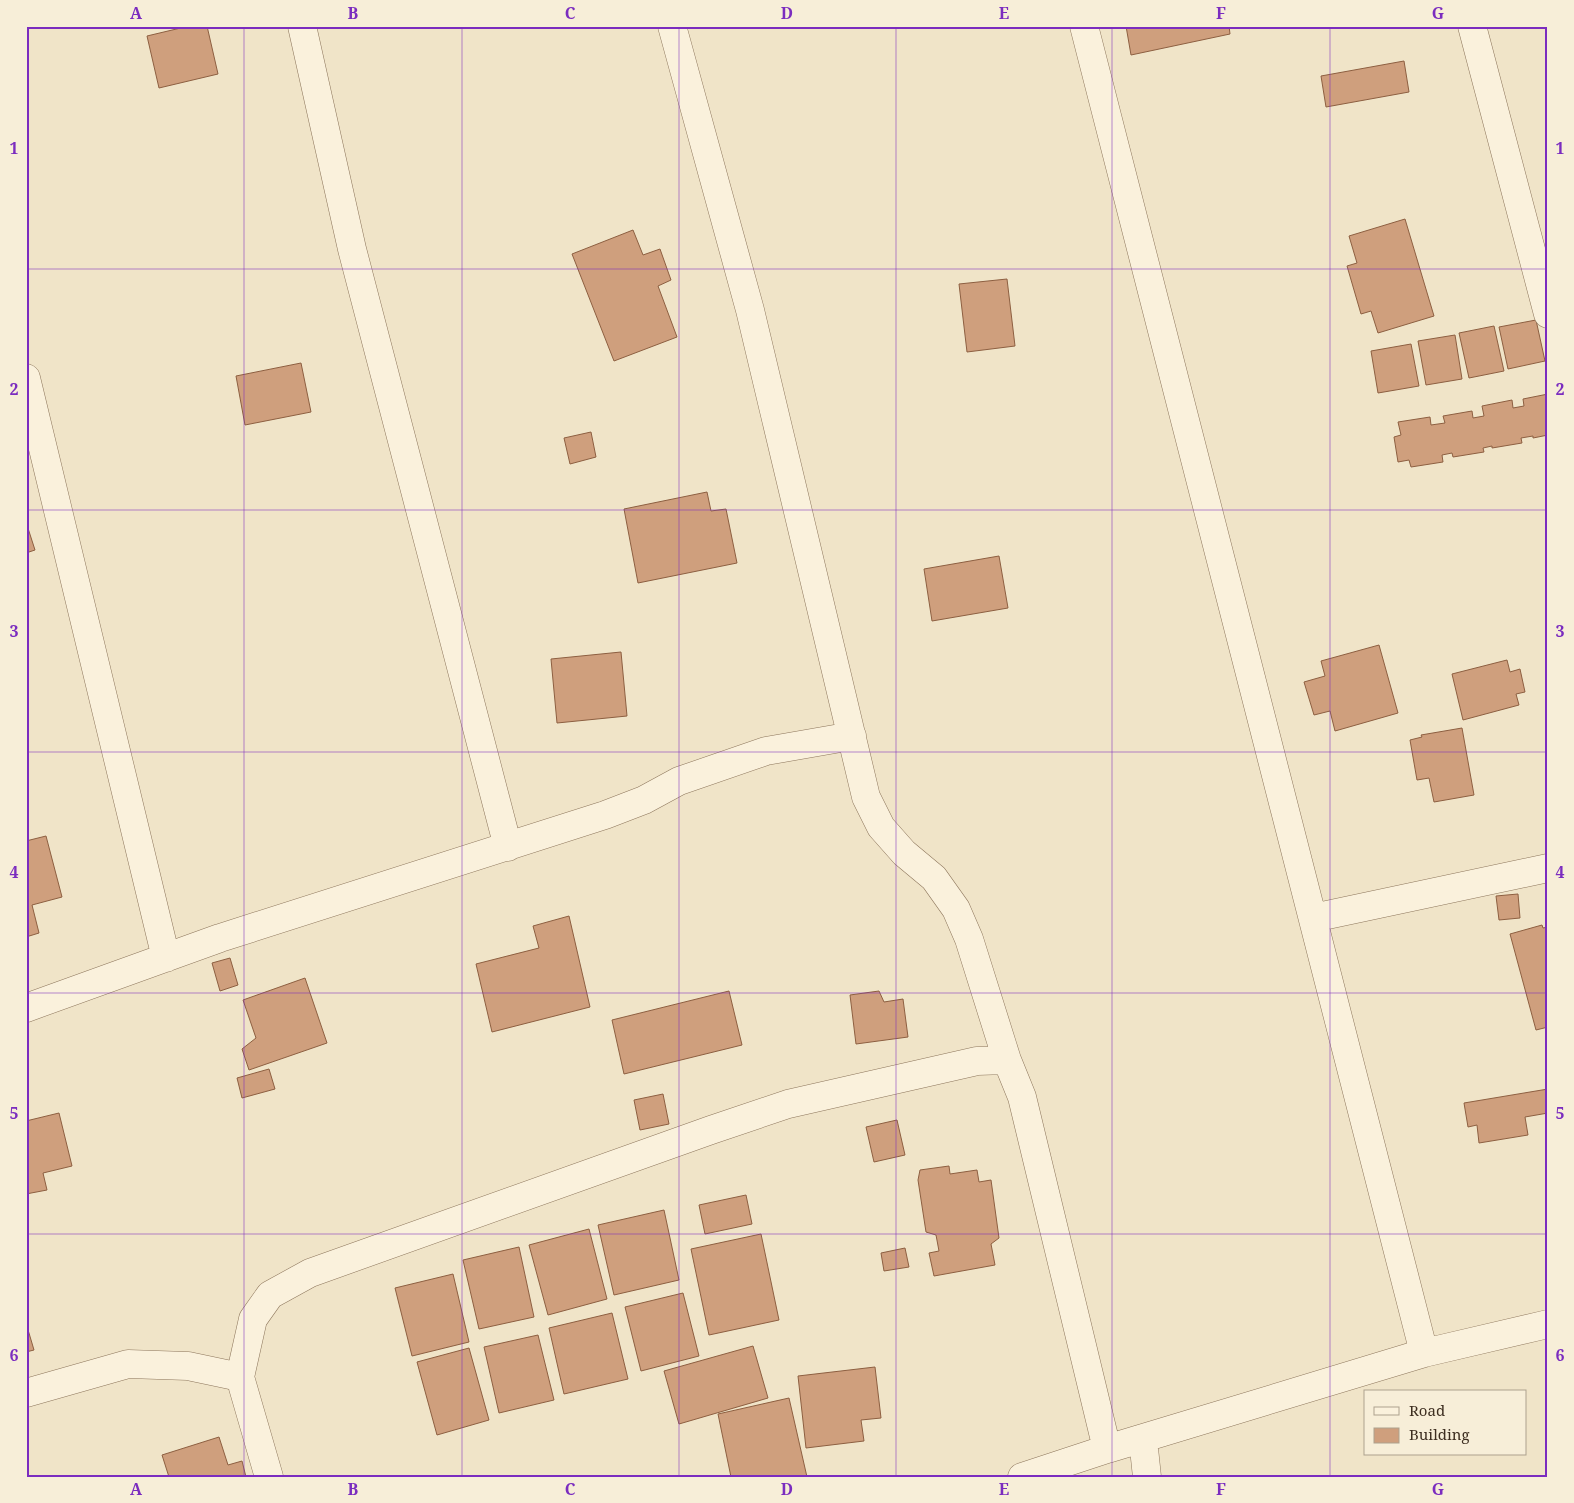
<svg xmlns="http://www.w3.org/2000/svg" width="1574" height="1503" viewBox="0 0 1574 1503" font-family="'Noto Serif',serif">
<rect width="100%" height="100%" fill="#f0e4c8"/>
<path fill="#cf9f7d" stroke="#8d5f41" d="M 189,26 L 207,26 L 218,74 L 159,88 L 147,36 Z
M 1126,26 L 1229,26 L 1230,34 L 1131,55 Z
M 1404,61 L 1409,92 L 1326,107 L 1321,76 Z
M 1405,219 L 1434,316 L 1378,333 L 1371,311 L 1361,314 L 1347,266 L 1357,263 L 1349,236 Z
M 633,230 L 643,255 L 660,249 L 671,280 L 658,286 L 677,337 L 614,361 L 572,254 Z
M 1007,279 L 1015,346 L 967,352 L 959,284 Z
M 1536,320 L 1545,361 L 1508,369 L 1499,327 Z
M 1494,326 L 1504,371 L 1469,378 L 1459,333 Z
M 1455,335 L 1462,379 L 1426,385 L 1418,341 Z
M 1411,344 L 1419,386 L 1378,393 L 1371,351 Z
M 301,363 L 311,412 L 245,425 L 236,376 Z
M 1548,394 L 1548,435 L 1533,438 L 1533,436 L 1521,438 L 1522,443 L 1492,448 L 1492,446 L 1483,448 L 1484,452 L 1453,457 L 1452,453 L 1442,455 L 1443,462 L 1411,467 L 1409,460 L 1398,462 L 1394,437 L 1401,435 L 1398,422 L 1430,417 L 1431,425 L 1445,423 L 1443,416 L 1472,411 L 1473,418 L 1484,416 L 1482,406 L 1512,400 L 1513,408 L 1524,406 L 1523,399 Z
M 591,432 L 596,457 L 570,464 L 564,438 Z
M 707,492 L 711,511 L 726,509 L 737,563 L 638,583 L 624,509 Z
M 26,522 L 35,550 L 26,553 Z
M 999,556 L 1008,608 L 932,621 L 924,569 Z
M 1379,645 L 1398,713 L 1335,731 L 1330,711 L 1314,715 L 1304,682 L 1325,676 L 1321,661 Z
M 621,652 L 627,716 L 557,723 L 551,659 Z
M 1507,660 L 1510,672 L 1520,669 L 1525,692 L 1516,694 L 1519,705 L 1463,720 L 1452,674 Z
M 1462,728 L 1474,795 L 1434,802 L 1429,778 L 1417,780 L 1410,740 L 1422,737 L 1421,735 Z
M 46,836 L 62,897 L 32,905 L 39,933 L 26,937 L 26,841 Z
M 1518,894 L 1520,918 L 1499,920 L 1496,896 Z
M 569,916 L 590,1007 L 492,1032 L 476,964 L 539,948 L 533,926 Z
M 1542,925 L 1543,928 L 1548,927 L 1548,1027 L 1536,1030 L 1510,934 Z
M 230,958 L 238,985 L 220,991 L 212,963 Z
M 305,978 L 327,1043 L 249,1070 L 242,1049 L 256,1038 L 243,1000 Z
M 729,991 L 742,1045 L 624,1074 L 612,1020 Z
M 879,991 L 884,1002 L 903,999 L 908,1037 L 856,1044 L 850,995 Z
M 269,1069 L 275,1089 L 242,1098 L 237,1078 Z
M 1548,1089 L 1548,1113 L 1525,1117 L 1528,1135 L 1479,1143 L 1477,1125 L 1468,1127 L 1464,1103 Z
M 663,1094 L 669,1124 L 640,1130 L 634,1100 Z
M 59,1113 L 72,1166 L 43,1173 L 47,1190 L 26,1194 L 26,1121 Z
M 897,1120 L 905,1155 L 874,1162 L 866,1127 Z
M 949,1166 L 950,1174 L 977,1170 L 979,1182 L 991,1180 L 999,1238 L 991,1244 L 995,1265 L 934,1276 L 929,1253 L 939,1251 L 936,1235 L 926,1232 L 918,1180 L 920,1170 Z
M 746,1195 L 752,1224 L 705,1234 L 699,1205 Z
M 664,1210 L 679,1280 L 614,1295 L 598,1225 Z
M 589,1229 L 607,1299 L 548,1315 L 529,1245 Z
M 761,1234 L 779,1320 L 709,1335 L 691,1249 Z
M 519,1247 L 534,1317 L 479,1329 L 463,1260 Z
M 905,1248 L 909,1267 L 884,1271 L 881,1253 Z
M 453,1274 L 469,1342 L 412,1356 L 395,1288 Z
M 683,1293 L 699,1356 L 641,1371 L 625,1307 Z
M 612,1313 L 628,1379 L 564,1394 L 549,1328 Z
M 26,1323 L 34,1350 L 26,1352 Z
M 538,1335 L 554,1400 L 499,1413 L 484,1347 Z
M 753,1346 L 768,1398 L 679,1424 L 664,1371 Z
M 469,1348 L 489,1420 L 437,1435 L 417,1362 Z
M 875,1367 L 881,1418 L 861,1420 L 864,1441 L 806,1448 L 798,1376 Z
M 789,1398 L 807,1477 L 731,1477 L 718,1414 Z
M 219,1437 L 228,1465 L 242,1461 L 246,1477 L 169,1477 L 162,1455 Z"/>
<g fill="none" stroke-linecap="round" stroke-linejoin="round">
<defs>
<path id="minor" d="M 302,26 L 352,249 L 508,847
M 672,26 L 750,310 L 866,797 L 881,827 L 904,853 L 934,878 L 956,909 L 969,939 L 1007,1060
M 1084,26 L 1424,1353
M 1472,26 L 1548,314
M 26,378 L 166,958
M 1313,918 L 1548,868
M 26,1008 L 220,938 L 605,815 L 644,800 L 679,781 L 766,751 L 852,736
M 240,1377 L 253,1319 L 270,1295 L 310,1273 L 711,1130 L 788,1104 L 977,1061 L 1007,1060 L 1022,1097 L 1107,1449
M 26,1393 L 128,1364 L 188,1366 L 240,1377 L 269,1477
M 1143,1439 L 1147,1477
M 1022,1477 L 1107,1449 L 1424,1353 L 1548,1324"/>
</defs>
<use href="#minor" stroke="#8d765c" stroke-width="29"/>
<use href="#minor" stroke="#faf1dc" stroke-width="28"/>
</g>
<path fill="none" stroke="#7b2cbf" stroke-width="1" stroke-opacity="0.55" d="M 244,26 L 244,1477M 462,26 L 462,1477M 679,26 L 679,1477M 896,26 L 896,1477M 1112,26 L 1112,1477M 1330,26 L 1330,1477M 26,269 L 1548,269M 26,510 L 1548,510M 26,752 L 1548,752M 26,993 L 1548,993M 26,1234 L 1548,1234"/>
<rect width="1574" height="1503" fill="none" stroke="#f7eed8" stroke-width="55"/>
<rect x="1364" y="1390" width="162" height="65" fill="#f7eed8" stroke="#ada18e"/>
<rect x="1374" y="1407" width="25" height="8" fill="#faf1dc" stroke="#ada18e"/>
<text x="1409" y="1416" font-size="15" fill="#3d2e20">Road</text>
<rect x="1374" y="1428" width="25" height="15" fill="#cf9f7d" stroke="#ada18e"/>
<text x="1409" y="1440" font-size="15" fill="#3d2e20">Building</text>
<rect x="28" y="28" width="1518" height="1448" fill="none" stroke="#7b2cbf" stroke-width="2"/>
<g font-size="16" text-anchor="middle" font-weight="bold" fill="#7b2cbf">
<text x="136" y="19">A</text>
<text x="353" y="19">B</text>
<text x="570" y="19">C</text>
<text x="787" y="19">D</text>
<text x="1004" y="19">E</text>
<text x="1221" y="19">F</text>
<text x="1438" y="19">G</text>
<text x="14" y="154">1</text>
<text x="1560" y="154">1</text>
<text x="14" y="395">2</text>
<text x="1560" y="395">2</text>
<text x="14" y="637">3</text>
<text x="1560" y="637">3</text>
<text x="14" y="878">4</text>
<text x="1560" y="878">4</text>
<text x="14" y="1119">5</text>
<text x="1560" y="1119">5</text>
<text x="14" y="1361">6</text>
<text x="1560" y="1361">6</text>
<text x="136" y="1495">A</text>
<text x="353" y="1495">B</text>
<text x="570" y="1495">C</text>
<text x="787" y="1495">D</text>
<text x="1004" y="1495">E</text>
<text x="1221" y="1495">F</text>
<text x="1438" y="1495">G</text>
</g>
</svg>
